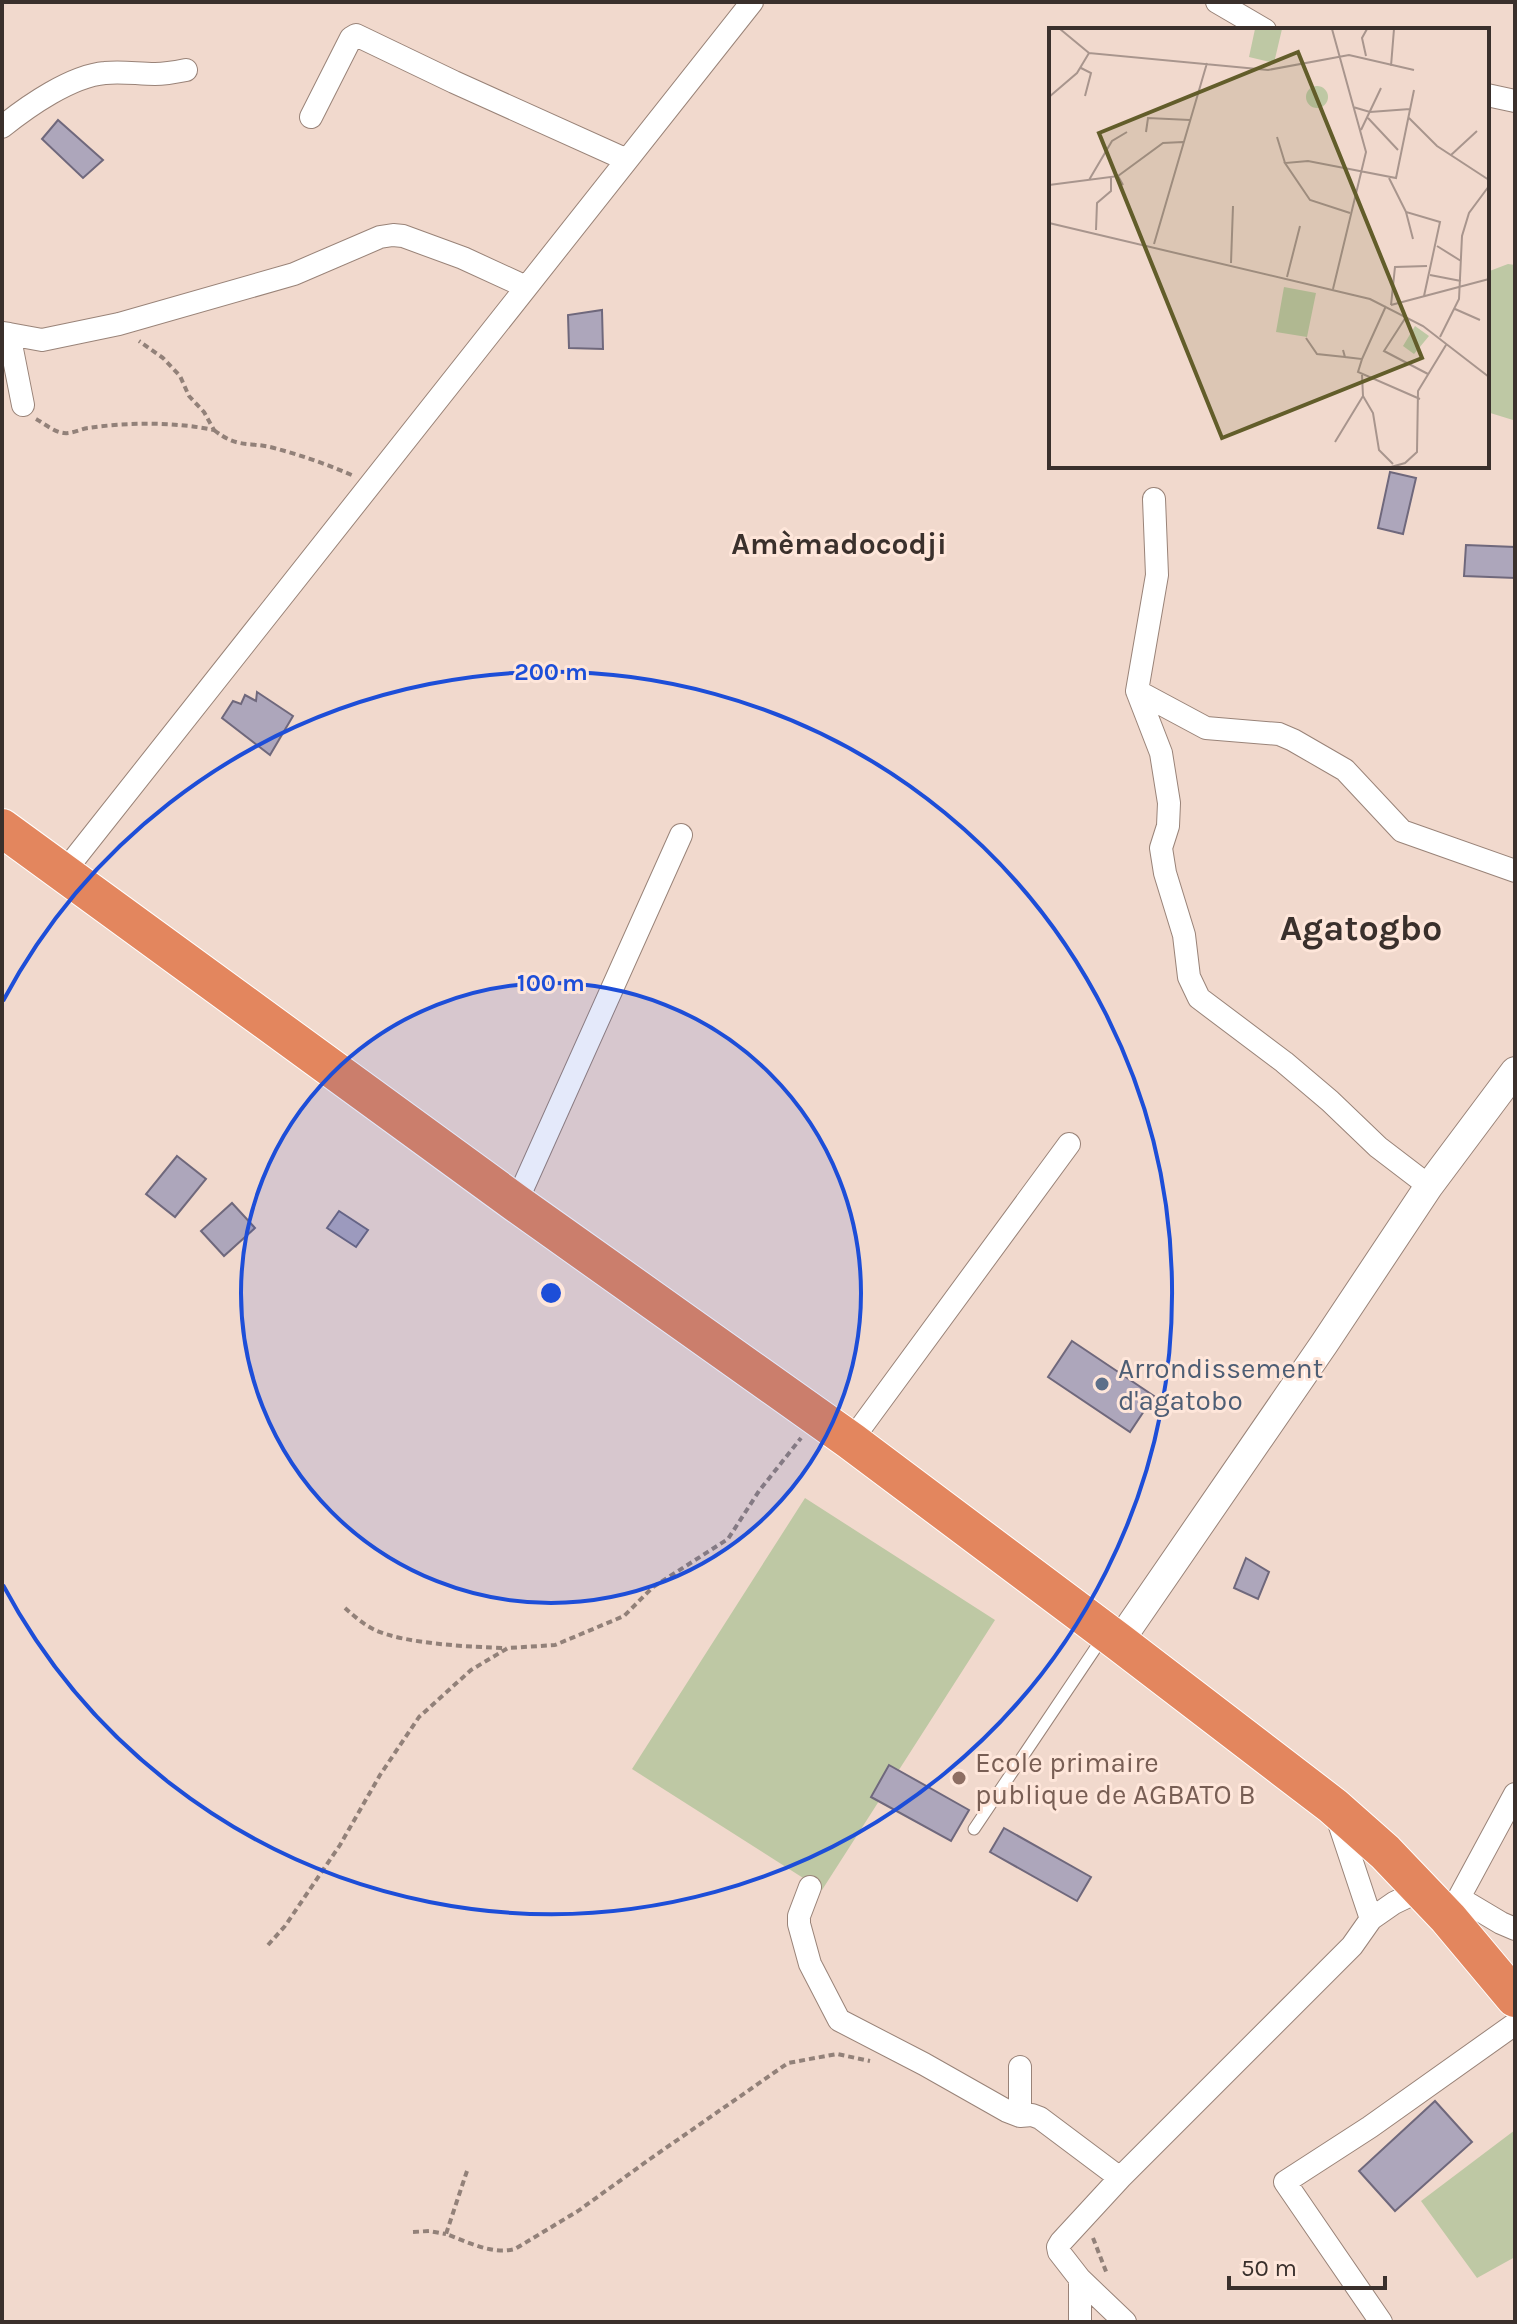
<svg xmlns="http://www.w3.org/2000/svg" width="1517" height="2324" viewBox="0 0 1517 2324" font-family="Karla,sans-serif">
<rect width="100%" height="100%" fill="#f1d9cd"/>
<path fill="#bec8a4" d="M 1508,264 L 1515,265 L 1515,420 L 1513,420 L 1487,412 L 1487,272 Z
M 805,1498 L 995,1620 L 822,1890 L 632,1769 Z
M 1515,2130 L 1515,2257 L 1477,2278 L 1421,2201 Z"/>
<path fill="#ada6bb" stroke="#6f687c" stroke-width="2" d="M 58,120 L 103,160 L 83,178 L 42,139 Z
M 602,310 L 603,349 L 569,348 L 568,315 Z
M 1390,472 L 1416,478 L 1403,534 L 1378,528 Z
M 1466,545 L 1515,547 L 1515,578 L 1464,576 Z
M 257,692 L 293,716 L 270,755 L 222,718 L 233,701 L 241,704 L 245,695 L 256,701 Z
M 177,1156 L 206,1179 L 175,1217 L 146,1194 Z
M 232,1203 L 255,1228 L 224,1256 L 201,1231 Z
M 339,1211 L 368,1230 L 356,1247 L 327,1228 Z
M 1072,1341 L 1154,1396 L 1130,1432 L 1048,1377 Z
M 1246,1558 L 1269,1572 L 1258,1599 L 1234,1588 Z
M 889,1765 L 969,1810 L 951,1841 L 871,1797 Z
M 1004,1828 L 1091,1877 L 1077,1901 L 990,1852 Z
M 1435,2101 L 1472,2142 L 1395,2211 L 1359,2171 Z"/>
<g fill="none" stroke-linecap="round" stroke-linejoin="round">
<defs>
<path id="service" d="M 974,1829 L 1103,1637"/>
<path id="minor" d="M 1217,2 L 1265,30
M 1487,95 L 1515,101
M 311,117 L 351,38 L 356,35 L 454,82 L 627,160
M 2,127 C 28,106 71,76 105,73 C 122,71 138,74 155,74 C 165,74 176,72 186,70
M 2,333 L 9,334 L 23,405
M 9,334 L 42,340 L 119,324 L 294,274 L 380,237 L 393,235 L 403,236 L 463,258 L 526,287
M 1137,691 L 1157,575 L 1154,499
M 64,872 L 752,2
M 1429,1186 L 1378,1147 L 1330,1101 L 1284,1062 L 1199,998 L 1189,977 L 1184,935 L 1165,873 L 1161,848 L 1168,826 L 1169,803 L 1161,753 L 1137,691 L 1206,728 L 1279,734 L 1293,740 L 1345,770 L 1402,831 L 1515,871
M 516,1203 L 681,835
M 851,1441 L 1069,1144
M 1336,1814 L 1371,1919
M 810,1887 L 799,1916 L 799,1924 L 810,1964 L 839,2020 L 924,2064 L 1007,2111 L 1020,2116
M 1459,1898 L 1501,1923 L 1515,1929
M 1448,1918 L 1515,1794
M 1020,2067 L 1020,2116 L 1032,2115 L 1040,2118 L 1120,2178 L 1061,2242 L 1058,2247 L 1059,2252 L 1080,2279 L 1125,2322
M 1120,2178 L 1352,1946 L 1371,1919 L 1394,1903 L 1421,1890
M 1080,2322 L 1080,2279
M 1381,2322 L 1285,2182 L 1370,2127 L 1515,2024"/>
<path id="tertiary" d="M 1119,1642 L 1324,1344 L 1429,1186 L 1515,1071"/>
<path id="trunk" d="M 2,828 L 516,1203 L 851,1441 L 1119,1642 L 1333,1806 L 1385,1852 L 1448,1918 L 1515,1998"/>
</defs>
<use href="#service" stroke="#998378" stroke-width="13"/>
<use href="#minor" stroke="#998378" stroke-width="24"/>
<use href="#tertiary" stroke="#998378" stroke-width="30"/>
<use href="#trunk" stroke="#fff" stroke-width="40"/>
<path stroke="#928179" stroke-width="4" stroke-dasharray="6 4" stroke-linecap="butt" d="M 36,419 C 45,424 54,432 64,433 C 72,434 80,429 88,428 C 128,422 176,422 214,430 L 204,412 L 189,396 L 180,376 L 163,358 L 139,341
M 214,430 C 238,449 247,441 274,448 C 301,455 329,465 354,476
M 345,1608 C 354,1616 364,1625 375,1630 C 405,1644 472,1647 506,1648
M 268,1945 L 285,1926 L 340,1845 L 380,1775 L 419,1717 L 471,1670 L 508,1648 L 555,1645 L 624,1616 L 653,1587 L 728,1539 L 759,1491 L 801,1438
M 467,2171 L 446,2234 C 468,2242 492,2255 515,2249 L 578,2211 L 650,2159 L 788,2063 L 837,2054 L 870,2061
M 413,2232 L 429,2231 L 446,2234
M 1093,2238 L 1107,2274"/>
<use href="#service" stroke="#fff" stroke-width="11"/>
<use href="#minor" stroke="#fff" stroke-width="22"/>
<use href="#tertiary" stroke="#fff" stroke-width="28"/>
<use href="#trunk" stroke="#e3865e" stroke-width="38"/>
</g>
<circle cx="551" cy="1293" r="310" fill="#1d4ed8" fill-opacity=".12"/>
<g fill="none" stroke="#1d4ed8" stroke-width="4">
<circle cx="551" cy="1293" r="310"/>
<path d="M3 1001A621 621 0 1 1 3 1585"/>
</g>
<circle fill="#5c6f8a" stroke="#fee6da" stroke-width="3" cx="1102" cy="1384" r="8"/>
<circle fill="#8d6e63" stroke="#fee6da" stroke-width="3" cx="959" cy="1778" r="8"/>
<g text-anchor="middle" stroke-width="6" stroke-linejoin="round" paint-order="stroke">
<g font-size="28" fill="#4e5e75" stroke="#fee6da" text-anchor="start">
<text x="1118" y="1378">Arrondissement<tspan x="1118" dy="32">d'agatobo</tspan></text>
</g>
<g font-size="28" fill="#785e54" stroke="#fee6da" text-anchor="start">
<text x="975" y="1772">Ecole primaire<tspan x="975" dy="32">publique de AGBATO B</tspan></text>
</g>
<g font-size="30" font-weight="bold" fill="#3a302c" stroke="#fee6da">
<text x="839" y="554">Amèmadocodji</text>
</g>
<g font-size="36" font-weight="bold" fill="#3a302c" stroke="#fee6da">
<text x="1361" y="940">Agatogbo</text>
</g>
</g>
<g transform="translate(1049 28)">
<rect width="440" height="440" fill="#f1d9cd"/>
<path d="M 206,1 L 233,1 L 225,35 L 200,29 ZM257 69a11 11 0 1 1 22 0a11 11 0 1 1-22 0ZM 235,259 L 267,265 L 258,309 L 227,304 ZM 366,298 L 380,308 L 365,326 L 354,318 Z" fill="#bec8a4"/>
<path fill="none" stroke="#a8958d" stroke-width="2" d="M 11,1 L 40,25M 283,1 L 317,124 L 284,261M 317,28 L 313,10 L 318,1M 342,38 L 345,1M 32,40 L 42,45 L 36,68M 0,69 L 28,45 L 40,25 L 219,42 L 300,27 L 365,42M 304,79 L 321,84 L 361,81M 319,90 L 349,122M 360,90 L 388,118 L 440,152M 312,102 L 332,60M 97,104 L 99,90 L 141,92M 228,109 L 236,135M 402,127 L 428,103M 69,148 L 114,115 L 134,114M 340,150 L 357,184 L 391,194 L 375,268M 40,152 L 63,113 L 78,104M 0,157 L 69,148 L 74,157M 357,184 L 364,211M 301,185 L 261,172 L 236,135 L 259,133 L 347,150 L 365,62M 0,195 L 321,271 L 374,298 L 440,349M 47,202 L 48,175 L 62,163 L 62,149M 105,216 L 158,35M 388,218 L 412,233M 182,235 L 184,178M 381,247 L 412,253M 238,249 L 251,198M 342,277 L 440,251M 342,277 L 346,239 L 378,238M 406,281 L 431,292M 357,289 L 335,323 L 379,346M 391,309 L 410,271 L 413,208 L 420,185 L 440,158M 257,310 L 268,326 L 296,329M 294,322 L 296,329 L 313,331 L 309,344 L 371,371M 313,331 L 337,278M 314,368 L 324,385 L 330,422 L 344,436M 286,414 L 314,368 L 313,347M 342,439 L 356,435 L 368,424 L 369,363 L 397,317"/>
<path fill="#625d2a" fill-opacity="0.15" stroke="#625d2a" stroke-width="4" d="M 249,24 L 373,330 L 173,410 L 50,105 Z"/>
<rect width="440" height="440" fill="none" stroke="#3a302c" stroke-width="4"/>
</g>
<circle cx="551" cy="1293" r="12" fill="#1d4ed8" stroke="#fee6da" stroke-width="4"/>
<g font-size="24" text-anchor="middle" font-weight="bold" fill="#1d4ed8" stroke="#fee6da" stroke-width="6" stroke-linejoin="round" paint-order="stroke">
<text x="551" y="680">200 m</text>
<text x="551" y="991">100 m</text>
</g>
<rect width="1517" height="2324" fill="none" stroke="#3a302c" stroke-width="8"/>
<path d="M1229 2276v12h156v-12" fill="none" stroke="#3a302c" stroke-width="4"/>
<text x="1241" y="2276" font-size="24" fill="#3a302c" stroke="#fee6da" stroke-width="6" paint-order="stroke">50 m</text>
</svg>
